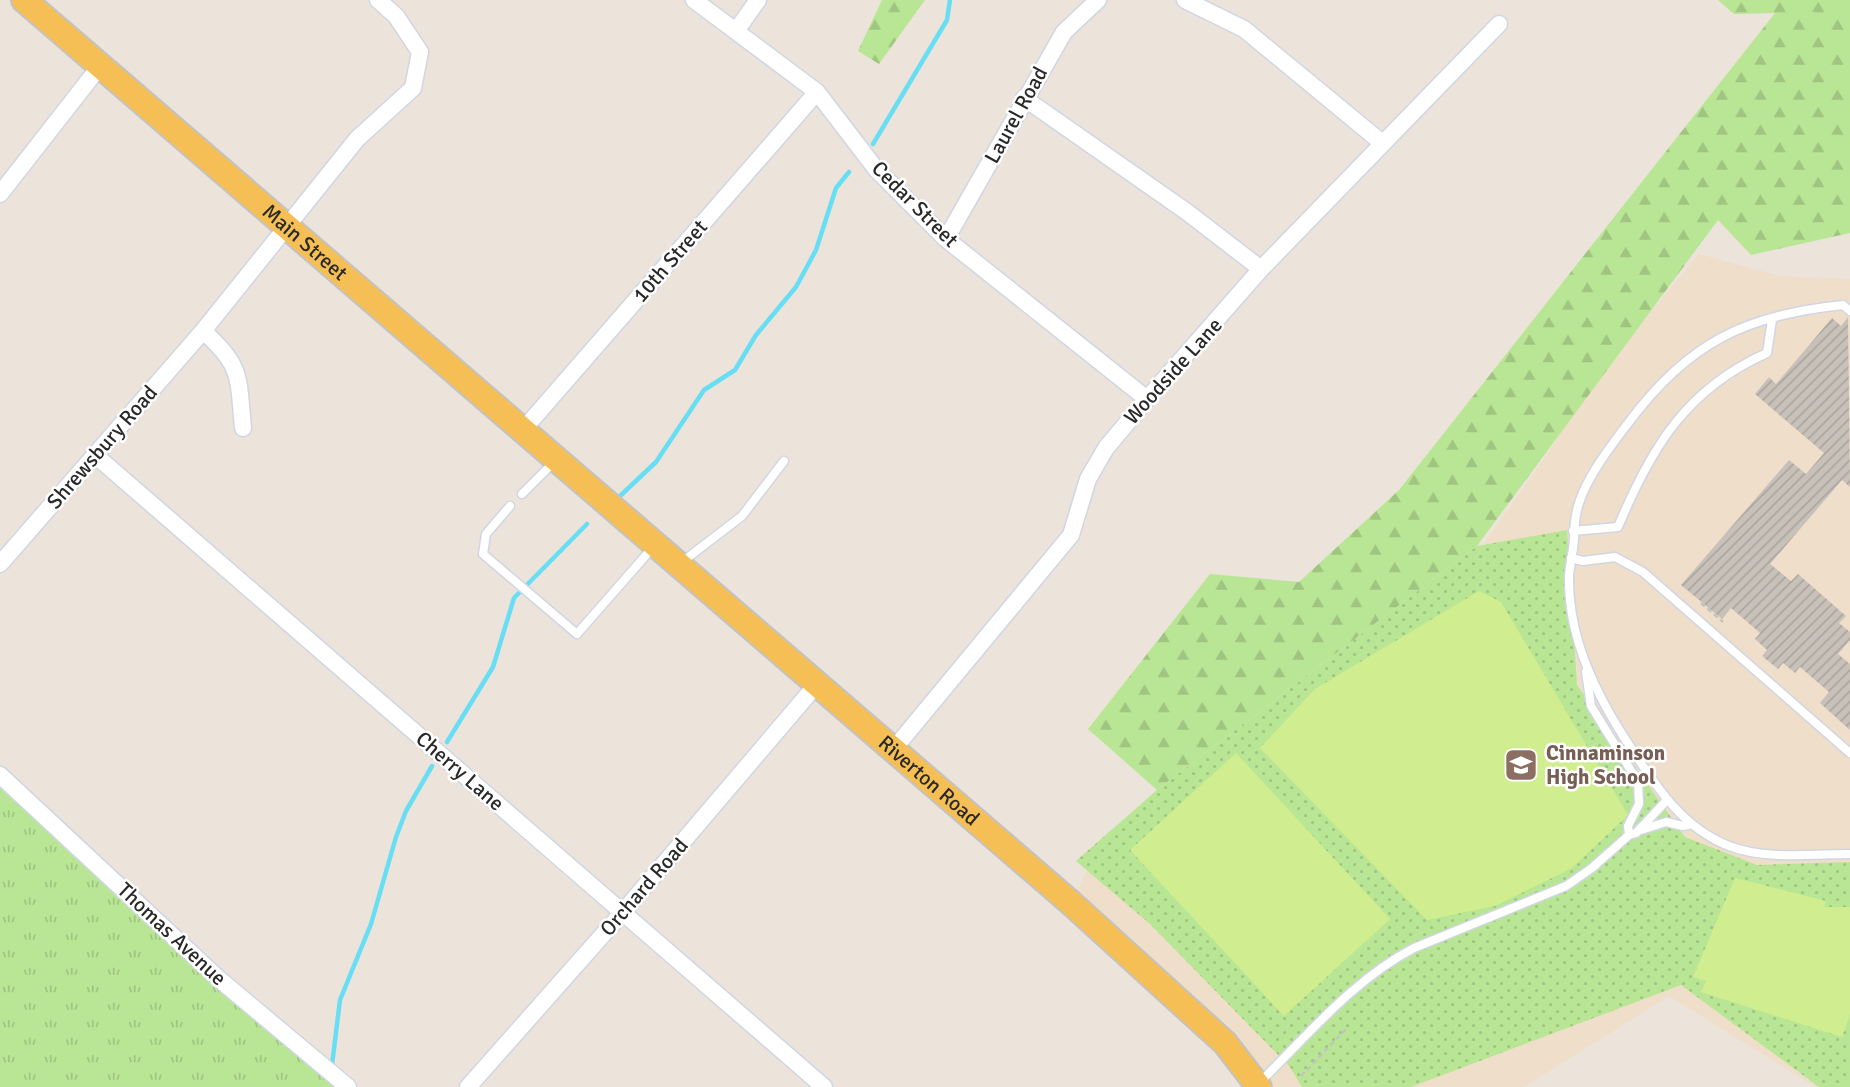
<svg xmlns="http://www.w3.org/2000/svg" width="1850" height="1087" viewBox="0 0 1850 1087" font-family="Signika,sans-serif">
<defs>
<pattern id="grass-tufts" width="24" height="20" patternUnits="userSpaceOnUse" patternTransform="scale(1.75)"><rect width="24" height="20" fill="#b9e694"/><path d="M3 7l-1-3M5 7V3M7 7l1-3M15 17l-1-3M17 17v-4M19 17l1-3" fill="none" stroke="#9fc580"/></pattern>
<pattern id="forest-firs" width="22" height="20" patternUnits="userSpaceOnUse" patternTransform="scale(1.75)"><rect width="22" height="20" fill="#b9e694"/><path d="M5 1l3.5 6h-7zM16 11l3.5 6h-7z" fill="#9fc580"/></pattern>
<pattern id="park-dots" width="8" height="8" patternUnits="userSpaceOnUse" patternTransform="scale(1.75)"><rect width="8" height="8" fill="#b9e694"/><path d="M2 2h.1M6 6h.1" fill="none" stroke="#9fc580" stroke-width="1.8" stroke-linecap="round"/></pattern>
<pattern id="building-hatch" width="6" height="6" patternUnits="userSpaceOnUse" patternTransform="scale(1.75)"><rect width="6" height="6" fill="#c7c1b9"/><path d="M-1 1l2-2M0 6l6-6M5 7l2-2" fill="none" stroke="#aba69f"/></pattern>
</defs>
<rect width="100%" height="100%" fill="#ece3da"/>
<path fill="#efdec9" d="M 1699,254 L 1780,276 L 1850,279 L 1850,1087 L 1815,1087 L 1669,996 L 1524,1087 L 1259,1087 L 1071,903 L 1090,865 L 1405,617 L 1476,555 L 1555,443 L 1578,400 Z"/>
<path fill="url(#grass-tufts)" d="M 0,779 L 352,1087 L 0,1087 Z"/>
<path fill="url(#forest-firs)" d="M 882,0 L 925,0 L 879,64 L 858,51 Z
M 1718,0 L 1850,0 L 1850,233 L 1751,255 L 1718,220 L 1477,546 L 1157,790 L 1088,729 L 1210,574 L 1299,582 L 1399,490 L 1775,13 L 1734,14 Z"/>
<path fill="url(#park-dots)" d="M 1567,530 L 1577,685 L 1685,837 L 1757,865 L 1850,862 L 1850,1087 L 1819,1087 L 1681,985 L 1411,1087 L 1302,1087 L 1290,1067 L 1150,924 L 1076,861 L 1157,790 L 1477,546 Z"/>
<path fill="#d0ee8f" d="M 1479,591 L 1501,602 L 1628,815 L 1572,868 L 1495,906 L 1427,920 L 1260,748 L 1315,689 Z
M 1236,753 L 1390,919 L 1284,1016 L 1130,850 Z
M 1735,878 L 1826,901 L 1824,907 L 1850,907 L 1850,1014 L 1842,1037 L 1701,992 L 1706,981 L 1693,977 Z"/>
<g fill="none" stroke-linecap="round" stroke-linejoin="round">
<path stroke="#68def4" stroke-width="4.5" d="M 873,144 L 947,20 L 950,0
M 620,496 L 656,462 L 704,390 L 735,370 L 756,335 L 796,287 L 816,250 L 836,188 L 849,172
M 447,742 L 493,667 L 514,598 L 587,524
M 332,1065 L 340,1000 L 371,924 L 396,837 L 406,811 L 432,766"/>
</g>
<path fill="url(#building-hatch)" d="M 1848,317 L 1850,487 L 1842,480 L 1770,564 L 1791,581 L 1798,574 L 1846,616 L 1839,623 L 1850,632 L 1850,640 L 1838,654 L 1850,664 L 1850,730 L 1820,703 L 1829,692 L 1800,667 L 1795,673 L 1783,663 L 1778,669 L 1762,656 L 1767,650 L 1755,639 L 1760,633 L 1731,608 L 1722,619 L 1681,585 L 1789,460 L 1806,474 L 1824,453 L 1755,394 L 1769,377 L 1776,384 L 1832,318 L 1841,326 Z"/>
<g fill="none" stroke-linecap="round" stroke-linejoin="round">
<defs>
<path id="service" d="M 1850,311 L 1843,305 C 1745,315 1688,343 1629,422 C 1611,446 1588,475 1579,503 C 1575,515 1574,528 1574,540 C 1573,552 1570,564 1569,576 C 1568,639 1597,697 1631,748 C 1658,789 1682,827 1729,846 C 1765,860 1812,854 1850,854
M 522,494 L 554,462
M 510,506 L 486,534 L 483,554 L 577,634 L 654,546
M 1573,531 L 1618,527 C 1651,448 1686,389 1767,353 L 1772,320
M 1571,558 L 1583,561 L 1615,557 L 1643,572 L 1850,753
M 682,562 L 742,516 L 784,461
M 1586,672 L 1591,706 L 1638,782 L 1639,804 L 1628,826 L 1629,835
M 1641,830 L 1666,822 L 1683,826 L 1688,825
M 1259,1083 C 1307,1036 1354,979 1414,948 L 1566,886 L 1592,868 L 1629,835 L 1636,833 L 1667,800"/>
<path id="minor" d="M 694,0 L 817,92 L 876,169 L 946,239 L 1147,399
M 1185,0 L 1244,29 L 1381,142
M 736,31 L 758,0
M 1024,98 L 1187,212 L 1261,269
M 0,194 L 100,66
M 946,239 L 1064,32 L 1098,0
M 203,331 C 243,366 238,378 243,428
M 523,430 L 817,92
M 95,455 L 824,1087
M 0,564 L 203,331 L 357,139 L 413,88 L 420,52 L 396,16 L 378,0
M 893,750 L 1071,535 L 1088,479 L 1106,448 L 1147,399 L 1261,269 L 1499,24
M 0,775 L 219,979 L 348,1087
M 468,1087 L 623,912 L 817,684"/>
<g id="primary">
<path id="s1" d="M 24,0 L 1071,903 L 1225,1043 L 1259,1087"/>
</g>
</defs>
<use href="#service" stroke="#d0d6e3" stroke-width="11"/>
<use href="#minor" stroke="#d0d6e3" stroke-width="19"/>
<use href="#primary" stroke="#c3c3c3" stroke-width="28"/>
<path stroke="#c3c3c3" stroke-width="2.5" stroke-dasharray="5 3.5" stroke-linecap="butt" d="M 1701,603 L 1723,622
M 1301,1076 L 1346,1029"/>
<use href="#service" stroke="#fff" stroke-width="8"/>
<use href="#minor" stroke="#fff" stroke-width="16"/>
<use href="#primary" stroke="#f6bf55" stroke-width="24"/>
</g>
<defs>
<symbol id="school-square" viewBox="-11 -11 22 22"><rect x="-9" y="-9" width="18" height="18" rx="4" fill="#8d6e63" stroke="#fff"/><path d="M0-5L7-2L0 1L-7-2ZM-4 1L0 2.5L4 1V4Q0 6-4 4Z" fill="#fff"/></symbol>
</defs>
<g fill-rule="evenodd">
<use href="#school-square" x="1502" y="746" width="38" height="38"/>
</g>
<g text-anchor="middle" stroke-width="5" stroke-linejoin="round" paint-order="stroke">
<g font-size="21" fill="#292929" stroke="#fff">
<text transform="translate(1016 115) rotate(-61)" y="7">Laurel Road</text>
<text transform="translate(915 204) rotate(45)" y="7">Cedar Street</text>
<text dy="7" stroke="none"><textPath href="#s1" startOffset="371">Main Street</textPath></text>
<text transform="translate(670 261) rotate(-49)" y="7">10th Street</text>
<text transform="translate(1173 371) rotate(-48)" y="7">Woodside Lane</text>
<text transform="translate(102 447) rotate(-49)" y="7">Shrewsbury Road</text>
<text transform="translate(460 771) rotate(41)" y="7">Cherry Lane</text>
<text dy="7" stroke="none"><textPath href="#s1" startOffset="1195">Riverton Road</textPath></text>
<text transform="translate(644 887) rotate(-49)" y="7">Orchard Road</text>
<text transform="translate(172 934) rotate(43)" y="7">Thomas Avenue</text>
</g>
<g font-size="21" font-weight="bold" fill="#785e54" stroke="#fff" text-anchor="start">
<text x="1546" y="760">Cinnaminson<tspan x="1546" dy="24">High School</tspan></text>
</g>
</g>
</svg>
